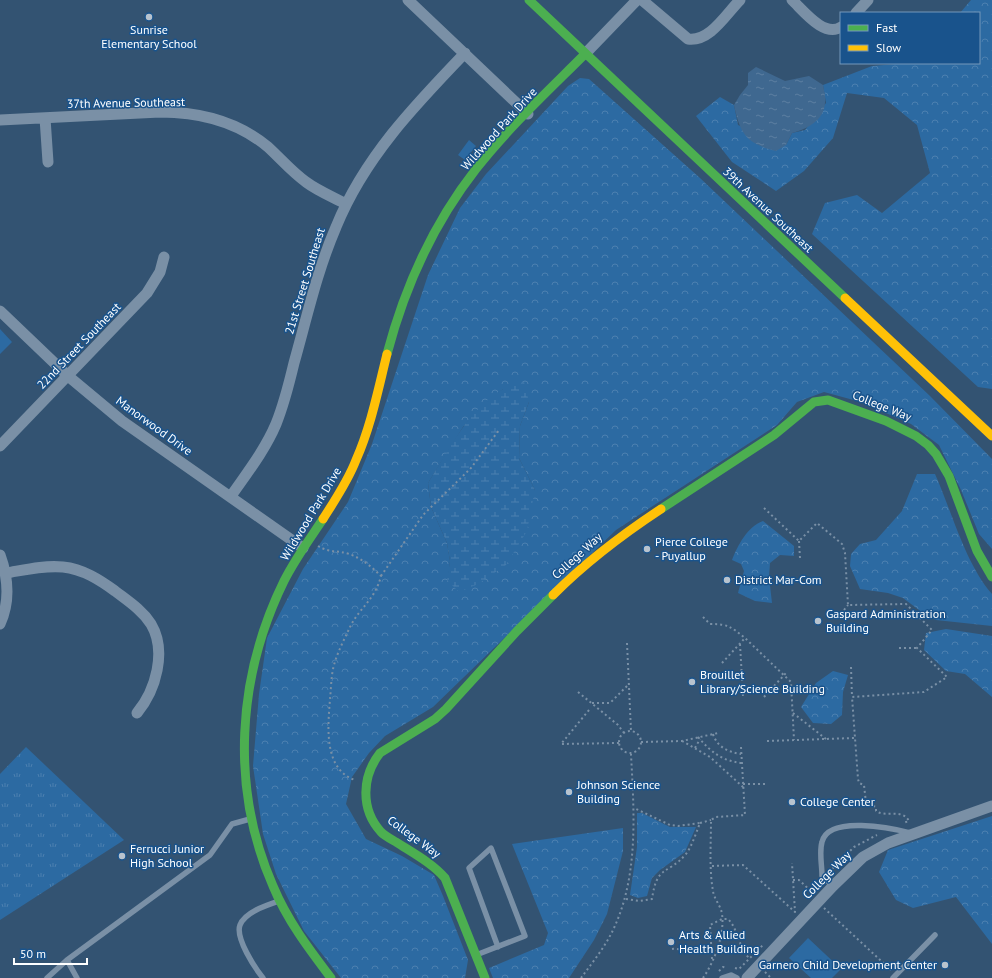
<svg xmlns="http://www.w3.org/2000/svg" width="992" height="978" viewBox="0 0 992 978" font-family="'PT Sans',sans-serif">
<defs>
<pattern id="grass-tufts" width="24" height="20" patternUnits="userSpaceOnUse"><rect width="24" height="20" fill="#2c6aa2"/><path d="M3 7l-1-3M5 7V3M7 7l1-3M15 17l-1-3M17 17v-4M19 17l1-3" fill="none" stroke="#4c80b0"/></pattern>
<pattern id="forest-crowns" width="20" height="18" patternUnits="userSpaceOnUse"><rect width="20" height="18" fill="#2c6aa2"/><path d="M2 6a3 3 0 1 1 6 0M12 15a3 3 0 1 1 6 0" fill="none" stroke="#4c80b0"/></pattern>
<pattern id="wetland-marsh" width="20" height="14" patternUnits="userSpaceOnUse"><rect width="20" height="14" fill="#2c6aa2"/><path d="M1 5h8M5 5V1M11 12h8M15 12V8" fill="none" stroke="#4c80b0"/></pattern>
<pattern id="water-ripples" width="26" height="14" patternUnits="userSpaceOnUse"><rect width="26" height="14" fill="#3f6890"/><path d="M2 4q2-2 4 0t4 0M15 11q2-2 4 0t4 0" fill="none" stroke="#5c7fa1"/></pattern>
</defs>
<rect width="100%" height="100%" fill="#335372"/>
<path fill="url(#grass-tufts)" d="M 26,747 L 124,840 L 0,920 L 0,774 Z"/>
<path fill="url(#forest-crowns)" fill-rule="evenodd" d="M 971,0 L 992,0 L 992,389 L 978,387 L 812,234 L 825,203 L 857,195 L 882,213 L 930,173 L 917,125 L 884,98 L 847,93 L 833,138 L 804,171 L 776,191 L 732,162 L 696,116 L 720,97 L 734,105 L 738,125 L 786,145 L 792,133 L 805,130 L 826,103 L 823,85 L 872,66 L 907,63 L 979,63 L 979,13 L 960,13 Z
M 580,78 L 589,79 L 700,178 L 930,396 L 992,459 L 992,549 L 979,534 L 961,490 L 939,445 L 911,424 L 861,402 L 824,392 L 797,402 L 777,425 L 616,530 L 433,707 L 385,736 L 369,753 L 352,777 L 346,804 L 366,839 L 402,856 L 434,875 L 443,896 L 468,960 L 465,978 L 341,978 L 304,931 L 276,874 L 263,834 L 253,766 L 259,694 L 267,638 L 303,569 L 348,502 L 372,444 L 428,275 L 460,208 L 486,174 L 568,86 ZM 503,389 L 529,402 L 520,426 L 519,458 L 535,490 L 448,580 L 450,561 L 447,543 L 431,507 L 428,483 L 463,427 L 480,408 Z
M 917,474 L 935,474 C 952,512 965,563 992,594 L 992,626 L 936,620 L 923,613 L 903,598 L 888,593 L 860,589 L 850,566 L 851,554 L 860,544 L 876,540 L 902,511 Z
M 763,521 L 794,546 L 794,556 L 780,555 L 770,563 L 769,577 L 772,603 L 755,601 L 738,593 L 744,571 L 741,564 L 732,560 C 738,545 747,527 763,521 Z
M 946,629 L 992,636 L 992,697 L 965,674 L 946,671 L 924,650 L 926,633 Z
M 833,671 L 848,675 L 843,692 L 842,715 L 831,724 L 813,723 L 801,707 L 816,683 Z
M 637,813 L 642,813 L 670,827 L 696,827 L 685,852 L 660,870 L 652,878 L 647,896 L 638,898 L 630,895 L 637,847 Z
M 992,816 L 992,944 L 956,897 L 913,908 L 896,900 L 879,872 L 888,850 Z
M 623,828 L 623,851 L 607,914 L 594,940 L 569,978 L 493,978 L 489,968 L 544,945 L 548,933 L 512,844 Z"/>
<path fill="url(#wetland-marsh)" d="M 524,382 L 529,402 L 520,426 L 519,458 L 535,490 L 527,531 L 506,565 L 478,584 L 459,592 L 447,580 L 450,561 L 447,543 L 431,507 L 428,483 C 449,450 468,409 503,389 C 509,386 517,384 524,382 Z"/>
<path fill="#2c6aa2" d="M 469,140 L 476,146 L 465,160 L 458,155 Z
M 0,329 L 12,342 L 0,354 Z
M 808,938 L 841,969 L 832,978 L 811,978 L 789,958 Z"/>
<path fill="url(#water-ripples)" d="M 756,67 L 785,81 L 809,76 L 823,85 C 824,91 826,97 825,102 C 825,120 807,129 792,133 L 786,145 L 776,151 C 747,144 740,134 734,105 L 740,95 L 748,85 L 748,73 Z"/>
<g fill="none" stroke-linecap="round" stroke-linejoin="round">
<path stroke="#7a90a6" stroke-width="2" stroke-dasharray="2 3" stroke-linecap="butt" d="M 764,508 L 799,541 L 817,523 L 842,544 L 845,553 L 848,605 L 906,604 L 932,630 L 917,648 L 947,677 L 924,692 L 852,697 L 858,779 L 859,783 L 864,785 L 866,803 L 876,807 L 876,811 C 886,818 902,808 909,821 L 903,823
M 799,541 L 800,558
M 318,546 C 330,553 337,550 349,554 C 361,558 372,567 381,576 C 375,600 360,607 350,627 C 344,640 336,655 333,669 C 331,679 331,690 330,699 C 328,726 323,769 355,780
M 381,576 L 423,515 L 471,468 L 499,430
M 844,610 L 848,605
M 703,617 L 710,624 C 729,624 731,627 745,638
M 627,643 L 631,731
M 740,644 L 743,696
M 899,648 L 917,648
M 722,663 L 745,638 L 791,682 L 794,740
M 851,667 L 852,697
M 578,692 L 618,725 L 624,733
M 764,697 L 786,673
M 592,703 L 610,703 L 629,684
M 589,710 L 561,744 L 619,743
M 793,713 L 826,739
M619 742a11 11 0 1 1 22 0a11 11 0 1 1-22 0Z
M 713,734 C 717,747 728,752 741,754
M 698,737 C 711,752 722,761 742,763
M 682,741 L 710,757 L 743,787
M 767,741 L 854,738
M 641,742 L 682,741 L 718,733
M 695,748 L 700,739
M 743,784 L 767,784
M 700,823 L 711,820
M 712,866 L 743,865 L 795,912 L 792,863
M 829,872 L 854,847 L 877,835
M 793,880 L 799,880 L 813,893
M 626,899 L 639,901 L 652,899 C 657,864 667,876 686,854 C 692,846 696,833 700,823 L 678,826 L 670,825 L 634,808
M 824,908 L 891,970
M 672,949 C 679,948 688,952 695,950 C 701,949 705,945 711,947
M 712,959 L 710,925 L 722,919 L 728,919 C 739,930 738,948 750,959
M 735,968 L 739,969 L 763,945
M 719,971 L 723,967 L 727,968
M 765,972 L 771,978
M 581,978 C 592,963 605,947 613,930 C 639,876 634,812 631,754
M 703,978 C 714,962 725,935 722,914 C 721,906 714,899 713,891 C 709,869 711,843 711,820 L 716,817 L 745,815 L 741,747"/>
<path stroke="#7a90a6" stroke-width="5.5" d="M 833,886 L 822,876 C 822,865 819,852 822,842 C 828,815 892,828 910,833
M 476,955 L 525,936 L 491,848 L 469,868 L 498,947
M 67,960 L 77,978
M 47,978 L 67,960 L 210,855 L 232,824 L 250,819
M 263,978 C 255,968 235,938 240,925 C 245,912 267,905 279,901
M 722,978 L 731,975 L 737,978
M 893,978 L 935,935"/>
<path stroke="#7a90a6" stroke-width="11" d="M 408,0 L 528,114
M 642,0 L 688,39 C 710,42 726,14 740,0
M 792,0 C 803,10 824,38 841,27
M 856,13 L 868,0
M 585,54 L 637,0
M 45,118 L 48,162
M 0,120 L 160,112 C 199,112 238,122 268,147 C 281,159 292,172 306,182 C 318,191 333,197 346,204
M 0,311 L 68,376 L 122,421 L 303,548
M 0,446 L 147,293 L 160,272 L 164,257
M 231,496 C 247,473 265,450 276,424 C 284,404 289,384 294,363 C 307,317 317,271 336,227 C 364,158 414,106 465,53
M 0,555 C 8,577 10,602 0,624
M 6,573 C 24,570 44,565 63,567 C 83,569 100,580 115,591 C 128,601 142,610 151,624 C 167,651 156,690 137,713
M 747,978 L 833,886 L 863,857 L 888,843 L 992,806"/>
<path stroke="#4caf50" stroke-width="9" d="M 529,0 L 845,298
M 387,354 C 405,286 433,224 476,169 C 509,127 548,91 585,54
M 661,509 L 774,435 L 814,402 L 828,400 L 886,421 L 916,436 L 928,445 L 936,454 L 949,476 L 977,551 L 992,577
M 323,519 C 309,540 295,559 284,581 C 237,677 230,788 273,886 C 287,920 309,949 331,978
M 485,978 L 445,878 C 432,863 413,853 396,842 C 391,839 385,836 381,832 C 360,809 362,776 380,753 L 435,719 L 446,709 L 517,631 L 553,595"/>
<path stroke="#ffc107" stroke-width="9" d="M 845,298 L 992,436
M 323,519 C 335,500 348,481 356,460 C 371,426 378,390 387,354
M 553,595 C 587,561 620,536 661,509"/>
</g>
<g fill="#b8c3ce" stroke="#19538c" stroke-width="1.5">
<circle cx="149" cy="17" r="4"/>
<circle cx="647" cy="549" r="4"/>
<circle cx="727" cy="580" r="4"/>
<circle cx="818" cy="621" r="4"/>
<circle cx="692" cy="682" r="4"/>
<circle cx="569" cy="792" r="4"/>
<circle cx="792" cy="802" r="4"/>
<circle cx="122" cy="856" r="4"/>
<circle cx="671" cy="942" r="4"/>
<circle cx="945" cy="965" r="4"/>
</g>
<g text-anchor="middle" stroke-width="3" stroke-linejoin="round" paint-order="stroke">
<g font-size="12" fill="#fff" stroke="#19538c" text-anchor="start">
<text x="149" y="34" text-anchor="middle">Sunrise<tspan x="149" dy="14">Elementary School</tspan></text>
<text x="655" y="546">Pierce College<tspan x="655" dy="14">- Puyallup</tspan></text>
<text x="735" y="584">District Mar-Com</text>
<text x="826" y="618">Gaspard Administration<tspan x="826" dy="14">Building</tspan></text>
<text x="700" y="679">Brouillet<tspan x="700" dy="14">Library/Science Building</tspan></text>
<text x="577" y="789">Johnson Science<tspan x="577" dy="14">Building</tspan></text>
<text x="800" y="806">College Center</text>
<text x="130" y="853">Ferrucci Junior<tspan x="130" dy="14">High School</tspan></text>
<text x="679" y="939">Arts &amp; Allied<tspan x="679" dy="14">Health Building</tspan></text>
<text x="937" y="969" text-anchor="end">Garnero Child Development Center</text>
</g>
<g font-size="12" fill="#fff" stroke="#19538c">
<text transform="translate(126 103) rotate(-1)" y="4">37th Avenue Southeast</text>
<text transform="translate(499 129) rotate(-48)" y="4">Wildwood Park Drive</text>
<text transform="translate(768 210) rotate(43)" y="4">39th Avenue Southeast</text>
<text transform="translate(305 281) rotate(-73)" y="4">21st Street Southeast</text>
<text transform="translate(79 346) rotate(-46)" y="4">22nd Street Southeast</text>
<text transform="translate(882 406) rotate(22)" y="4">College Way</text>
<text transform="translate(154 426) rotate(36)" y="4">Manorwood Drive</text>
<text transform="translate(311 514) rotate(-59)" y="4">Wildwood Park Drive</text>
<text transform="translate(577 556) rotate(-42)" y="4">College Way</text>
<text transform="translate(414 837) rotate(36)" y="4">College Way</text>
<text transform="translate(827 875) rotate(-45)" y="4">College Way</text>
</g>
</g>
<rect x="840" y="12" width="140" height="52" fill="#19538c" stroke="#7598ba"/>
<rect x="848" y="25" width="20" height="6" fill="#4caf50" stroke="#7598ba"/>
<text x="876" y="32" font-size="12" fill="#ffffff">Fast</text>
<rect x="848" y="45" width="20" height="6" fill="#ffc107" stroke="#7598ba"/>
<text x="876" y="52" font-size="12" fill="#ffffff">Slow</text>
<path d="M14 958v6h73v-6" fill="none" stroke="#ffffff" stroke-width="2"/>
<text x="20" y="958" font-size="12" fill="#ffffff" stroke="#19538c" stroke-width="3" paint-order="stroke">50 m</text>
</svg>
